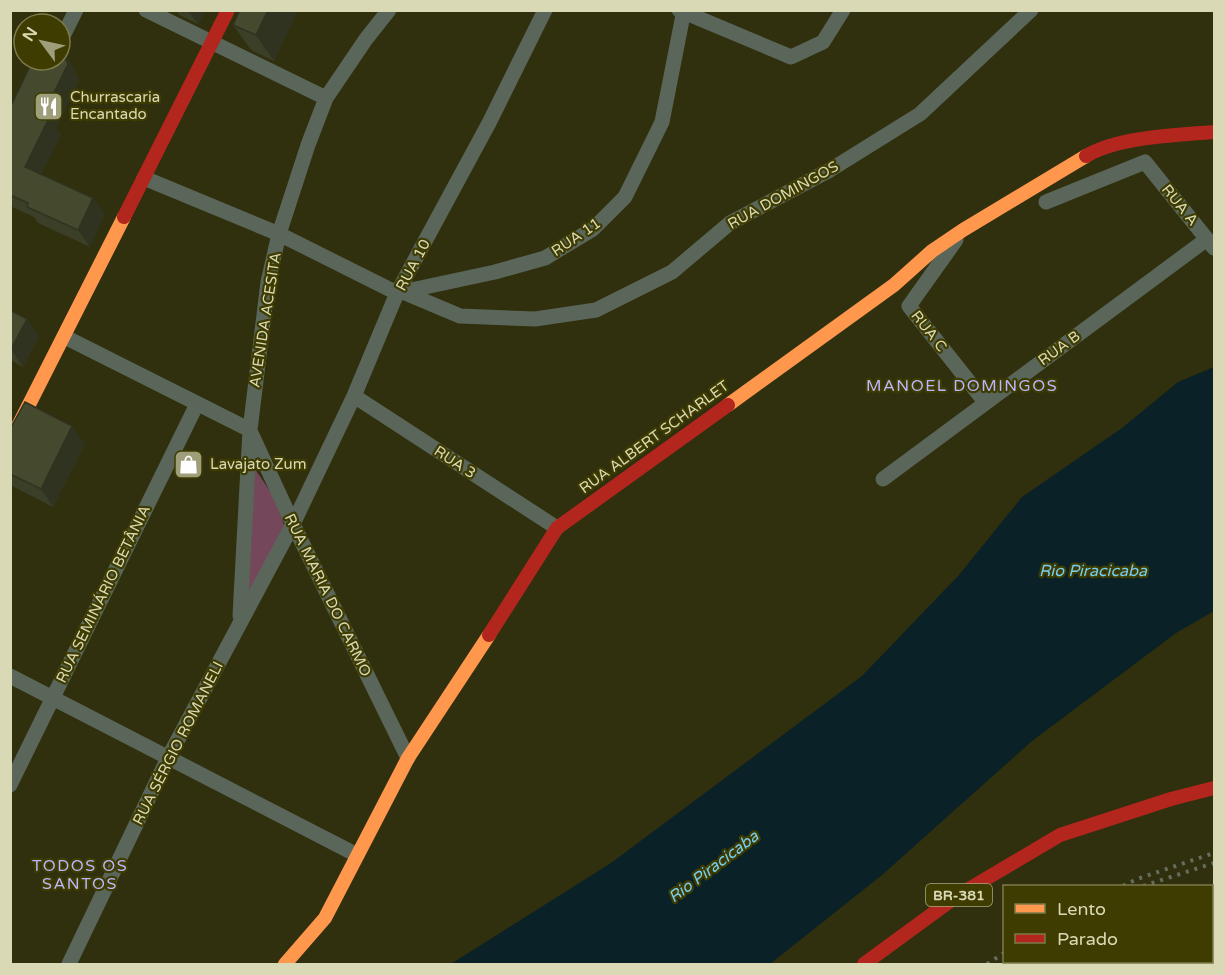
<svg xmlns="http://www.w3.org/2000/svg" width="1225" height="975" viewBox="0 0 1225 975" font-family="'Varela Round',sans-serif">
<rect width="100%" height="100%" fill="#302f0e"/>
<path fill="#75475b" d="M 255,469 L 278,503 L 285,529 L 248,595 Z"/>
<path fill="#092127" d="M 1214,367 L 1214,611 L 1176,633 L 1032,741 L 882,875 L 770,964 L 451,964 L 611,863 L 862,676 L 959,575 L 1022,497 L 1122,428 L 1178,382 Z"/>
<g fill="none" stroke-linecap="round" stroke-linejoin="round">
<path stroke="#596659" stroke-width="15" d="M 146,10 L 326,98
M 679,10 L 791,57 L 823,42 L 843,10
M 63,36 L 76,10
M 144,178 L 279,234 L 397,293 L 495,272 L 545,258 L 593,229 L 625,197 L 662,122 L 684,10
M 1046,202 L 1145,162 L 1214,248
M 956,240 L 909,306 L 985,402
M 403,292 L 460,316 L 535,319 L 596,310 L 672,272 L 730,223 L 830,170 L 920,114 L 1031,10
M 65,337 L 250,430
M 354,396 L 557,528
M 251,433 L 293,524 L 408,758
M 883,479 L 1207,239
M 240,616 L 250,430 L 268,282 L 279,234 L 308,145 L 326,98 L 366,39 L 389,10
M 10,676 L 357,855
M 10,785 L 197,404
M 69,964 L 168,758 L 293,524 L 354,396 L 397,293 L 489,123 L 545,10"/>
<path stroke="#ff974d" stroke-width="14" d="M 728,405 L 894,285 L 932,251 L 963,230 L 1086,156
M 10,442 L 124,217
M 285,964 L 325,918 L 408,758 L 489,635"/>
<path stroke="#b3261e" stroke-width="14" d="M 1086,156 C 1118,137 1176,135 1214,132
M 124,217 L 228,10
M 489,635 L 557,528 L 728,405
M 864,964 L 957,896 L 1060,835 L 1171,799 L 1214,788"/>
<path stroke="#656d5c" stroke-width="4" stroke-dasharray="3 6" stroke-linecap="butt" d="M 1123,886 L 1137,879 L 1214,853
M 1143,886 L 1214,863
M 987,964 L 1004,953
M 1004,964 L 1010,962"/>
</g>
<path fill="#3b3f27" d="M 176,10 L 205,10 L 198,24 L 179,15 Z
M 240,10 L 298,10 L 274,61 L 251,50 L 233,25 Z
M 60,43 L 79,80 L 56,129 L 61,135 L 41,174 L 93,198 L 105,214 L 90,247 L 38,223 L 34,217 L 10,206 L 10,108 L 60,60 Z
M 10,310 L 39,336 L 23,367 L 10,360 Z
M 10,429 L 85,444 L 53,507 L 10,485 Z"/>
<path fill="#303320" d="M 189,10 L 205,10 L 198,24 L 188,11 Z
M 268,10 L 298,10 L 274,61 L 256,35 Z
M 60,43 L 79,80 L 56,129 L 61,135 L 37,183 L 25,167 L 43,115 L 60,48 Z
M 93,198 L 105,214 L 90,247 L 78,230 Z
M 27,319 L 39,336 L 23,367 L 11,349 Z
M 72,426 L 85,444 L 53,507 L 41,489 Z"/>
<path fill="#45492d" stroke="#303320" stroke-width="1.5" d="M 240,10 L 268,10 L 256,35 L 233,25 Z
M 60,48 L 68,64 L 43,115 L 49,118 L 25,167 L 93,198 L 78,230 L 27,207 L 28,203 L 10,195 L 10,108 L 33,60 L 60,60 Z
M 10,310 L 27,319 L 11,349 L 10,349 Z
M 25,402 L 72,426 L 41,489 L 10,474 L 10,429 Z
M 1152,962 L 1184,962 L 1186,964 L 1154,964 Z"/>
<defs>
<symbol id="restaurant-square" viewBox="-11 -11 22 22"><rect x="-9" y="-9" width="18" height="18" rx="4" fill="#9e9e7b" stroke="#3e3c00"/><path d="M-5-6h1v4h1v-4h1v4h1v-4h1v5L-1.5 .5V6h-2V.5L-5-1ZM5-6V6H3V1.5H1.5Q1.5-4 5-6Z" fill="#fff"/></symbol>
<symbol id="shop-square" viewBox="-11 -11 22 22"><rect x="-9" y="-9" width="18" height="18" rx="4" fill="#9e9e7b" stroke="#3e3c00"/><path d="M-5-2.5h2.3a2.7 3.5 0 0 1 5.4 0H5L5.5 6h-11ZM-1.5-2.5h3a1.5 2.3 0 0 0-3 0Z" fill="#fff"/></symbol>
</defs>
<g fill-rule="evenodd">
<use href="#restaurant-square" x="32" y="90" width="33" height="33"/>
<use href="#shop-square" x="172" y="448" width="33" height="33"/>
</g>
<g text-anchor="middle" stroke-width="4.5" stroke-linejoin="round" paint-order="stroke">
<rect fill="#3e3c00" stroke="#aaaa7f" stroke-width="1.5" x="926" y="884" width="66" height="22" rx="4.5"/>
<g font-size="14" font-weight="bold" fill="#d9d9b6">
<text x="959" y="900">BR-381</text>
</g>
<g font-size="15" fill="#d9d9b6" stroke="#3e3c00" text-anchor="start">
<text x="70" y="102">Churrascaria<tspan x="70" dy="17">Encantado</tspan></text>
<text x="210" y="469">Lavajato Zum</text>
</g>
<g font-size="15" fill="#d9d9b6" stroke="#3e3c00">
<text transform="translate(783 195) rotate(-29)" y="5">RUA DOMINGOS</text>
<text transform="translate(1180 205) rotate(51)" y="5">RUA A</text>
<text transform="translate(576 237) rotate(-34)" y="5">RUA 11</text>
<text transform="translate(413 265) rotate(-62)" y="5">RUA 10</text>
<text transform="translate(265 320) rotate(-81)" y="5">AVENIDA ACESITA</text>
<text transform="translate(929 331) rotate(52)" y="5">RUA C</text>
<text transform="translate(1059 348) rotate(-36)" y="5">RUA B</text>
<text transform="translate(654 437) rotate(-36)" y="5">RUA ALBERT SCHARLET</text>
<text transform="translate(455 462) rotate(33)" y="5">RUA 3</text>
<text transform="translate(103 594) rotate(-64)" y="5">RUA SEMINÁRIO BETÂNIA</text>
<text transform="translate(328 595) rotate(64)" y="5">RUA MARIA DO CARMO</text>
<text transform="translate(178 743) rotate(-63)" y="5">RUA SÉRGIO ROMANELI</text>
</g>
<g font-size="16" letter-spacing="1.5" fill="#bcb7fe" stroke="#3e3c00">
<text x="962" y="391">MANOEL DOMINGOS</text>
<text x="80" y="871">TODOS OS<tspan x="80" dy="18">SANTOS</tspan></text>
</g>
<g font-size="16" font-style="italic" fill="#76cef3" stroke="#3e3c00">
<text x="1093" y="576">Rio Piracicaba</text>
<text transform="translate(713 866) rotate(-37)" y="6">Rio Piracicaba</text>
</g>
</g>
<rect width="1225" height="975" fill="none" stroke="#d9d9b6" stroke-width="24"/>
<rect x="1003" y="885" width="210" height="78" fill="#3e3c00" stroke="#7c7b49" stroke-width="1.5"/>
<rect x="1015" y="904" width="30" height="9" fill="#ff974d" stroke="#7c7b49" stroke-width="1.5"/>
<text x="1057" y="915" font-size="18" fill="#d9d9b6">Lento</text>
<rect x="1015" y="934" width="30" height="9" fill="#b3261e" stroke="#7c7b49" stroke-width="1.5"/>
<text x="1057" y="945" font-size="18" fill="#d9d9b6">Parado</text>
<g transform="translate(42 42) rotate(303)"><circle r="28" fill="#3e3c00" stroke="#7c7b49" stroke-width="1.5"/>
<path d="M0-4.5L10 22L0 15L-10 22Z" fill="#9e9e7b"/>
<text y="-9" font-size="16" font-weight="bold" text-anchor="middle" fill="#d9d9b6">N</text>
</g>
</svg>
